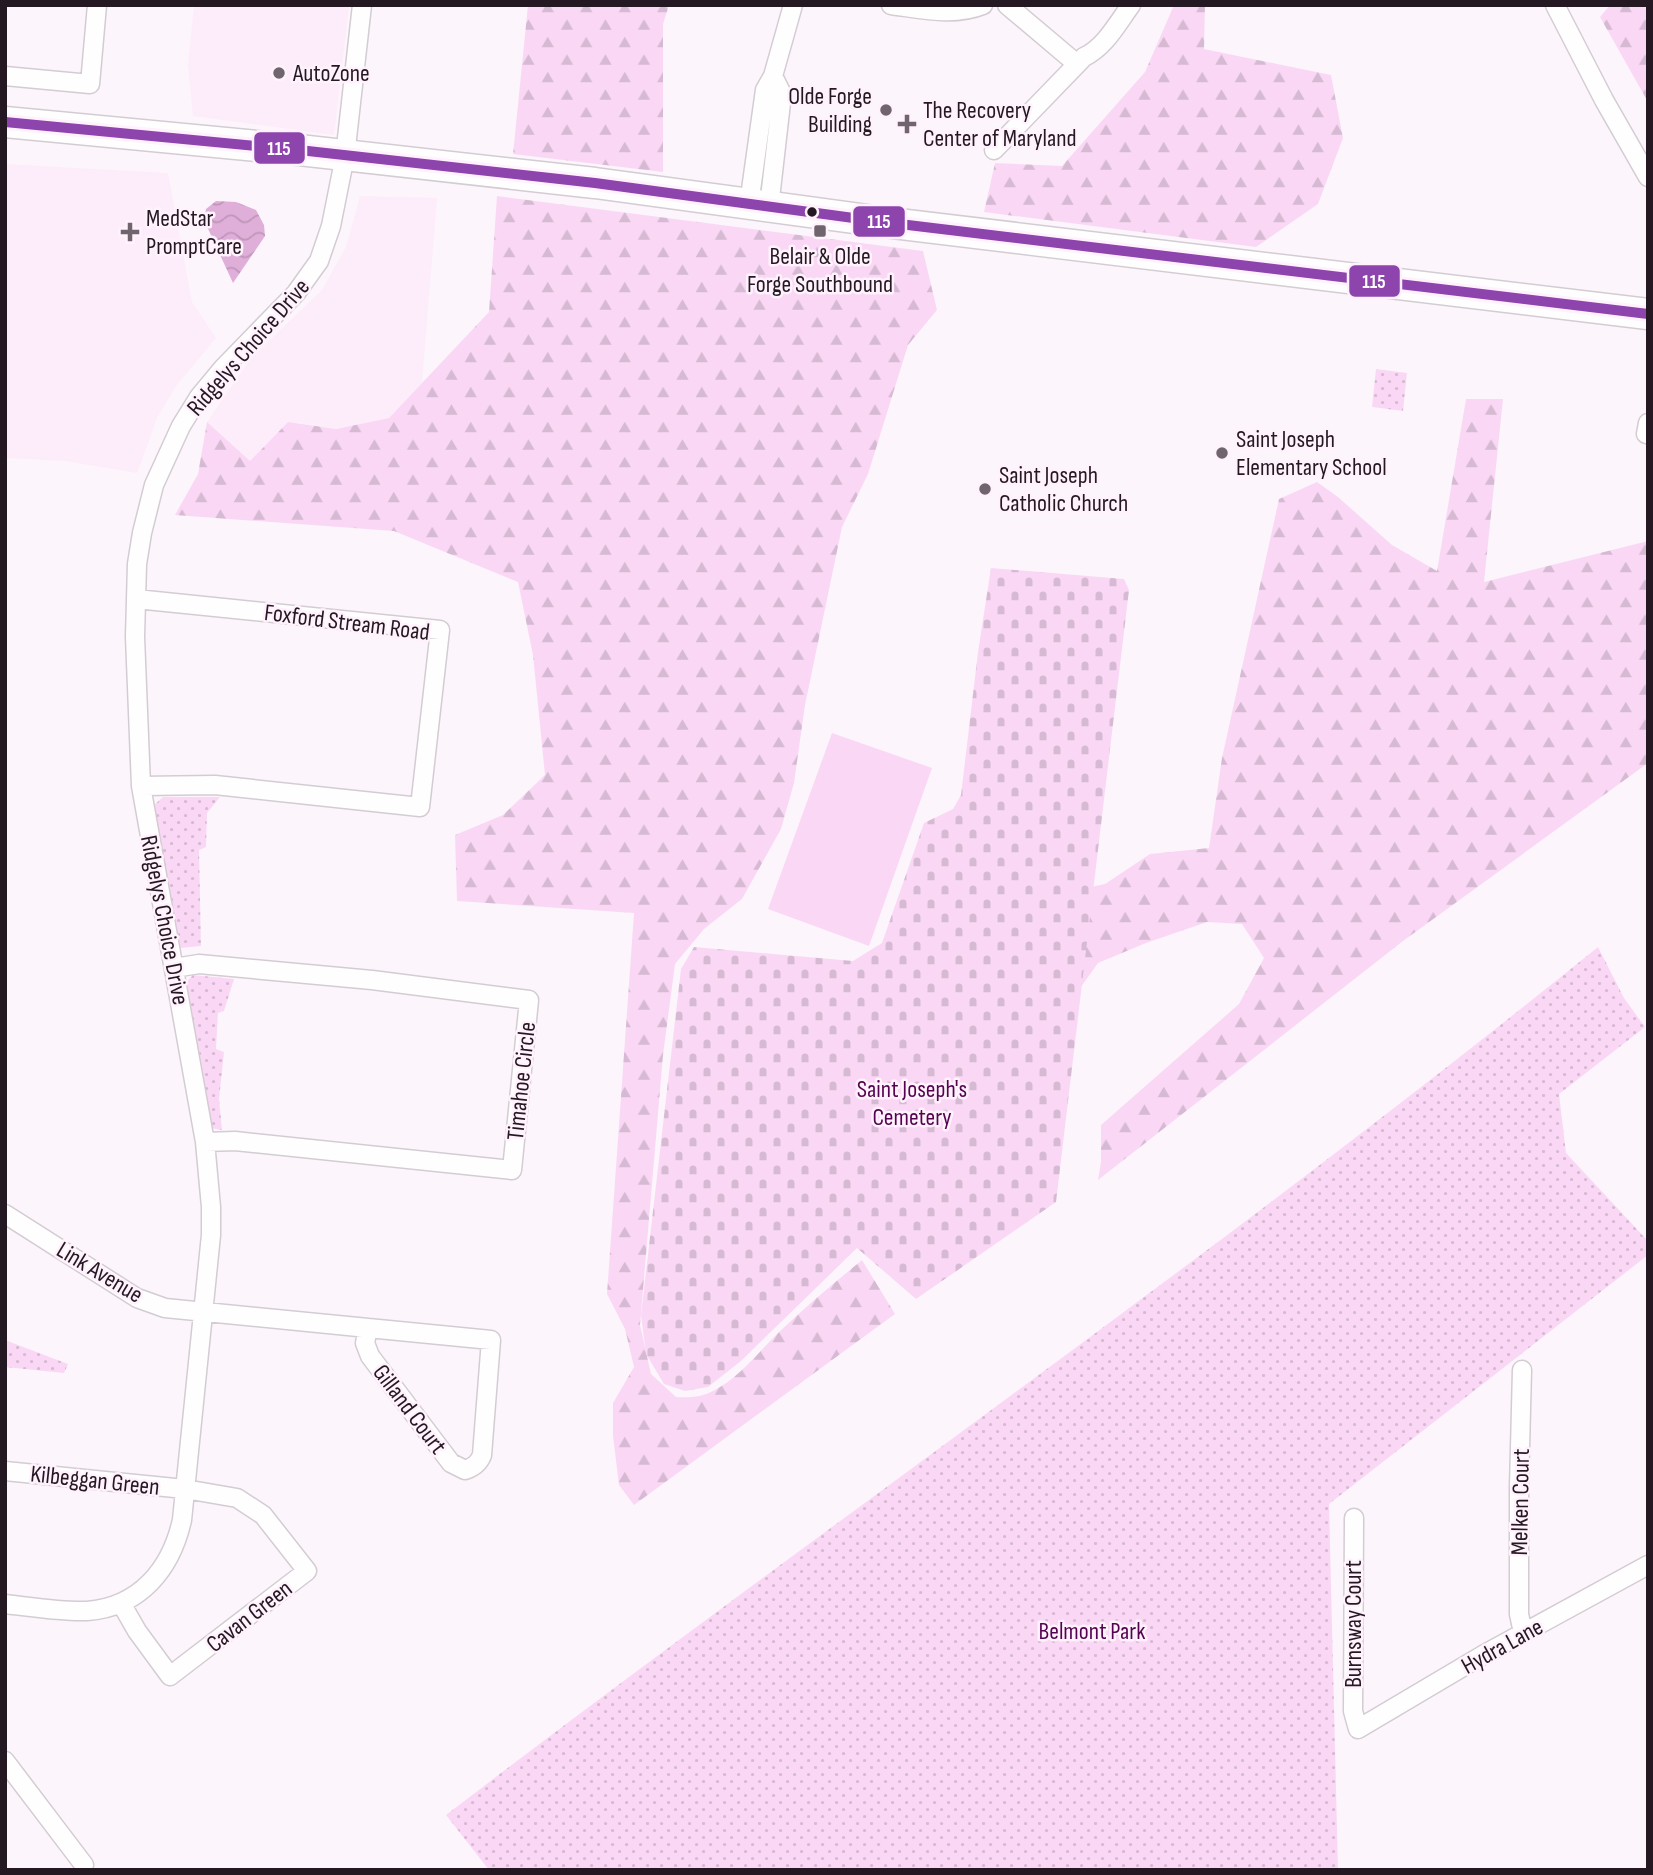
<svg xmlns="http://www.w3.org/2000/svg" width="1653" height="1875" viewBox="0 0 1653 1875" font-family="'Sofia Sans Condensed',sans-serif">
<defs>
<pattern id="grass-dots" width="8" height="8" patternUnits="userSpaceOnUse" patternTransform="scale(1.75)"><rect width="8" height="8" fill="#fad8f5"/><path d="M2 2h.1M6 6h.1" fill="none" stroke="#d6b9d2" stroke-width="1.8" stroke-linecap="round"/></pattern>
<pattern id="forest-firs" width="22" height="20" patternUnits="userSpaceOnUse" patternTransform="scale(1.75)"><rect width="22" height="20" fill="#fad8f5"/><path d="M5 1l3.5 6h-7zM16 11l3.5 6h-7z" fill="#d6b9d2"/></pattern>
<pattern id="cemetery-stones" width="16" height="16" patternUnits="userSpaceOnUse" patternTransform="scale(1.75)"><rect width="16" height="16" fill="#fad8f5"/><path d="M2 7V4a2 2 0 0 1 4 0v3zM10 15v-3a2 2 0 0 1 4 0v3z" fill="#d6b9d2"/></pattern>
<pattern id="water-waves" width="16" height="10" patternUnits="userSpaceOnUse" patternTransform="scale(1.75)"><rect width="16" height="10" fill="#dfafd9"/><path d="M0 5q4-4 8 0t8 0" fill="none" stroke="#bf96ba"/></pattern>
</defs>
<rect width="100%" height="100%" fill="#fcf5fb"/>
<path fill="#fdedfa" d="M 194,5 L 349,6 L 334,135 L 193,116 L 188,65 Z
M 5,164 L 168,173 L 192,302 L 216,338 L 176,386 L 157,418 L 137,473 L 65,461 L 5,458 Z
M 360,196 L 437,198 L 422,383 L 389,418 L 336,429 L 288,422 L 250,462 L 207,422 L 251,358 L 322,290 L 346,247 Z"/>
<path fill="url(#grass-dots)" d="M 1376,369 L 1407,373 L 1403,411 L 1372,407 Z
M 163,797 L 220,797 L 207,813 L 206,847 L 199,850 L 201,946 L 180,948 L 153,806 Z
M 1598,947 L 1624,998 L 1645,1027 L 1559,1094 L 1566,1153 L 1648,1241 L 1648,1255 L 1329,1504 L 1338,1870 L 489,1870 L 446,1815 C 828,1523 1224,1250 1598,947 Z
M 193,975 L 234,979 L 224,1011 L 218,1013 L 216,1049 L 224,1052 L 219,1099 L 222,1130 L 211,1128 L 187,986 L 188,980 Z
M 5,1340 L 68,1364 L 64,1373 L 5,1367 Z"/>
<path fill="url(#forest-firs)" d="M 528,5 L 669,5 L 663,24 L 663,172 L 513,154 Z
M 1174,5 L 1205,5 L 1204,49 L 1331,75 L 1343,138 L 1318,204 L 1256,247 L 984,212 L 995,163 L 1062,166 L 1145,72 Z
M 1610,5 L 1648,5 L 1648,102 L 1600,17 Z
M 497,196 L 923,251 L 937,310 L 908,345 L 868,474 L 842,527 L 805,705 L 794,783 L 781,829 L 742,899 L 704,929 L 675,964 L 663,1055 L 640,1325 L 651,1374 L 676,1397 C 689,1398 702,1397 713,1391 C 739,1378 757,1354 777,1334 C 804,1308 833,1284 862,1260 L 895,1314 L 634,1505 L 619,1485 L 613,1436 L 613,1403 L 634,1367 L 625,1329 L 607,1294 L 634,913 L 457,901 L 455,835 L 503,815 L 545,775 L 533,655 L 518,582 L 394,531 L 175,515 L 198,474 L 207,422 L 250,461 L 288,422 L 336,429 L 389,418 L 489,312 Z
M 1466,399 L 1503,399 L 1484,582 L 1648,541 L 1648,763 L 1403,941 L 1098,1180 L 1101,1162 L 1101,1125 L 1239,1004 L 1264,958 L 1242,924 L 1207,922 L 1146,943 L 1098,963 L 1068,1005 L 1072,891 L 1105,884 L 1150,854 L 1209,848 L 1222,758 L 1279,499 L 1317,482 L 1338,497 L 1392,545 L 1437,571 Z"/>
<path fill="url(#cemetery-stones)" d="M 991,568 L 1124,579 L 1129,590 L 1056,1202 L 916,1299 L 857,1248 L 741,1361 L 708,1387 L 685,1391 L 664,1384 L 646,1354 L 641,1315 L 681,969 L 694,947 L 853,961 L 882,943 L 924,823 L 953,809 L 961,795 L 978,652 Z"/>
<path fill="#fad8f5" d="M 832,733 L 932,768 L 869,946 L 768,909 Z"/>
<path fill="url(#water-waves)" d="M 216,201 L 236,202 L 256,210 L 264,225 L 265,236 L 233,283 L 204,220 L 206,209 Z"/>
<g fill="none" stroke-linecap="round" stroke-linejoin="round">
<defs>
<path id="street" d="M 891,5 C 922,9 953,17 983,5
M 1007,5 L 1077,64
M 1555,5 L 1604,100 L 1648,177
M 5,76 L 90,84 L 97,5
M 994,150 L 1084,57 C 1105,47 1117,24 1131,5
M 749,204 L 765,90 L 773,76 L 793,5
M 769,207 L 782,94 L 773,76
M 1646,434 L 1648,423
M 136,599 L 440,630 L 420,807 L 215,785 L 141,786
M 174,968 L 199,964 L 372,980 L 529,1000 L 512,1170 L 235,1141 L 205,1142
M 5,1214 L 137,1298 L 165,1308 L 368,1328
M 368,1328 L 491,1340 L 482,1455 C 479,1463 474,1467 465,1470 L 451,1463 L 370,1356 L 365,1343 Z
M 1522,1370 L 1519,1487 L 1519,1614 L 1523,1633
M 5,1471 L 185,1489 L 237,1498 L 263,1515 L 307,1571 L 170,1676 L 137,1631 L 121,1603
M 1354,1518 L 1353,1711 L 1358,1729 L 1483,1655 L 1648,1565
M 5,1604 C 32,1607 60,1612 87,1611 C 140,1607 171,1569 182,1520 L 211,1235 L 211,1207 L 205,1142 L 141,786 L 135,637 L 137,564 L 142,533 L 154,485 L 181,426 L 199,397 L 223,368 L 296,293 L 319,261 L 331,226 L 345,156 L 362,5
M 5,1761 L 84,1865"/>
<path id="highway" d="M 5,122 L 299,150 L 595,183 L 883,222 L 1648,314"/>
</defs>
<use href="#street" stroke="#d4ccd3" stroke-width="21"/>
<use href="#highway" stroke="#d4ccd3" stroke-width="33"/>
<use href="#street" stroke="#fffefe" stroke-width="18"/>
<use href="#highway" stroke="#fffefe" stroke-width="30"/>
<defs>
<path id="bus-1" d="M 5,122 L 299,150 L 595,183 L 883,222 L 1648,314"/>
</defs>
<use href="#bus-1" stroke="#fff2fd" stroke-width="16"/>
<use href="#bus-1" stroke="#8e44ad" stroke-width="10"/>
</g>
<g fill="#70656e" stroke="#fff2fd" stroke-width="2.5">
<circle cx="279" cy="73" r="7"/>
<circle cx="886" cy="110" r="7"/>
<path d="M903.5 113.5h7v7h7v7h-7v7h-7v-7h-7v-7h7z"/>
<rect x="813" y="224" width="14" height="14" rx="3.5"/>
<path d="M126.5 221.5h7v7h7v7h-7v7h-7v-7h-7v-7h7z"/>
<circle cx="1222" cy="453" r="7"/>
<circle cx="985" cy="489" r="7"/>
</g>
<circle fill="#241822" stroke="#fff2fd" stroke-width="2.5" cx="812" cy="212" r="6"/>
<g text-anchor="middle" stroke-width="5" stroke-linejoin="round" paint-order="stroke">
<g font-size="24" fill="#241822" stroke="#fff2fd" text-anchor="start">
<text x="293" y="81">AutoZone</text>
<text x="872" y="104" text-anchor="end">Olde Forge<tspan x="872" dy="28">Building</tspan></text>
<text x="923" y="118">The Recovery<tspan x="923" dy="28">Center of Maryland</tspan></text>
<text x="146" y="226">MedStar<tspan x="146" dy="28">PromptCare</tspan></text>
<text x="820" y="264" text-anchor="middle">Belair &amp; Olde<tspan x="820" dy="28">Forge Southbound</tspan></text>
<text x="1236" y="447">Saint Joseph<tspan x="1236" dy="28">Elementary School</tspan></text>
<text x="999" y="483">Saint Joseph<tspan x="999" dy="28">Catholic Church</tspan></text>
</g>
<g font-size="24" fill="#241822" stroke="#fff2fd">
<text transform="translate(248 347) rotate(-49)" y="8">Ridgelys Choice Drive</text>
<text transform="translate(347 622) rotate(7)" y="8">Foxford Stream Road</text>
<text transform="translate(165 920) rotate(79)" y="8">Ridgelys Choice Drive</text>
<text transform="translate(521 1081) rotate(-84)" y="8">Timahoe Circle</text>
<text transform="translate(100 1272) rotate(31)" y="8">Link Avenue</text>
<text transform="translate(410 1409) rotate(53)" y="8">Gilland Court</text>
<text transform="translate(95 1480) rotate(6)" y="8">Kilbeggan Green</text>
<text transform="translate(1520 1502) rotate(-89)" y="8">Melken Court</text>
<text transform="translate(249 1616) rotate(-38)" y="8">Cavan Green</text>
<text transform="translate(1353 1624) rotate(-90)" y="8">Burnsway Court</text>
<text transform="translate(1502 1646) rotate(-29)" y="8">Hydra Lane</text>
</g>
<g font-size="24" fill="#550250" stroke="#fff2fd">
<text x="912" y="1097">Saint Joseph's<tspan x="912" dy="28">Cemetery</tspan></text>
<text x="1092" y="1639">Belmont Park</text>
</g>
</g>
<g stroke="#fff2fd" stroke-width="2.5">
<rect x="253" y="131" width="53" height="34" rx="7" fill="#8e44ad"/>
<rect x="852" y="205" width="54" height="33" rx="7" fill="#8e44ad"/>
<rect x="1348" y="264" width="53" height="34" rx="7" fill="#8e44ad"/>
</g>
<g font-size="19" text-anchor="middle" font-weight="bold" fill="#fff">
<text x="279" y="155">115</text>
<text x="879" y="228">115</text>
<text x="1374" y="288">115</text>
</g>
<rect width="1653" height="1875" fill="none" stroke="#241822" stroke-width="14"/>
</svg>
